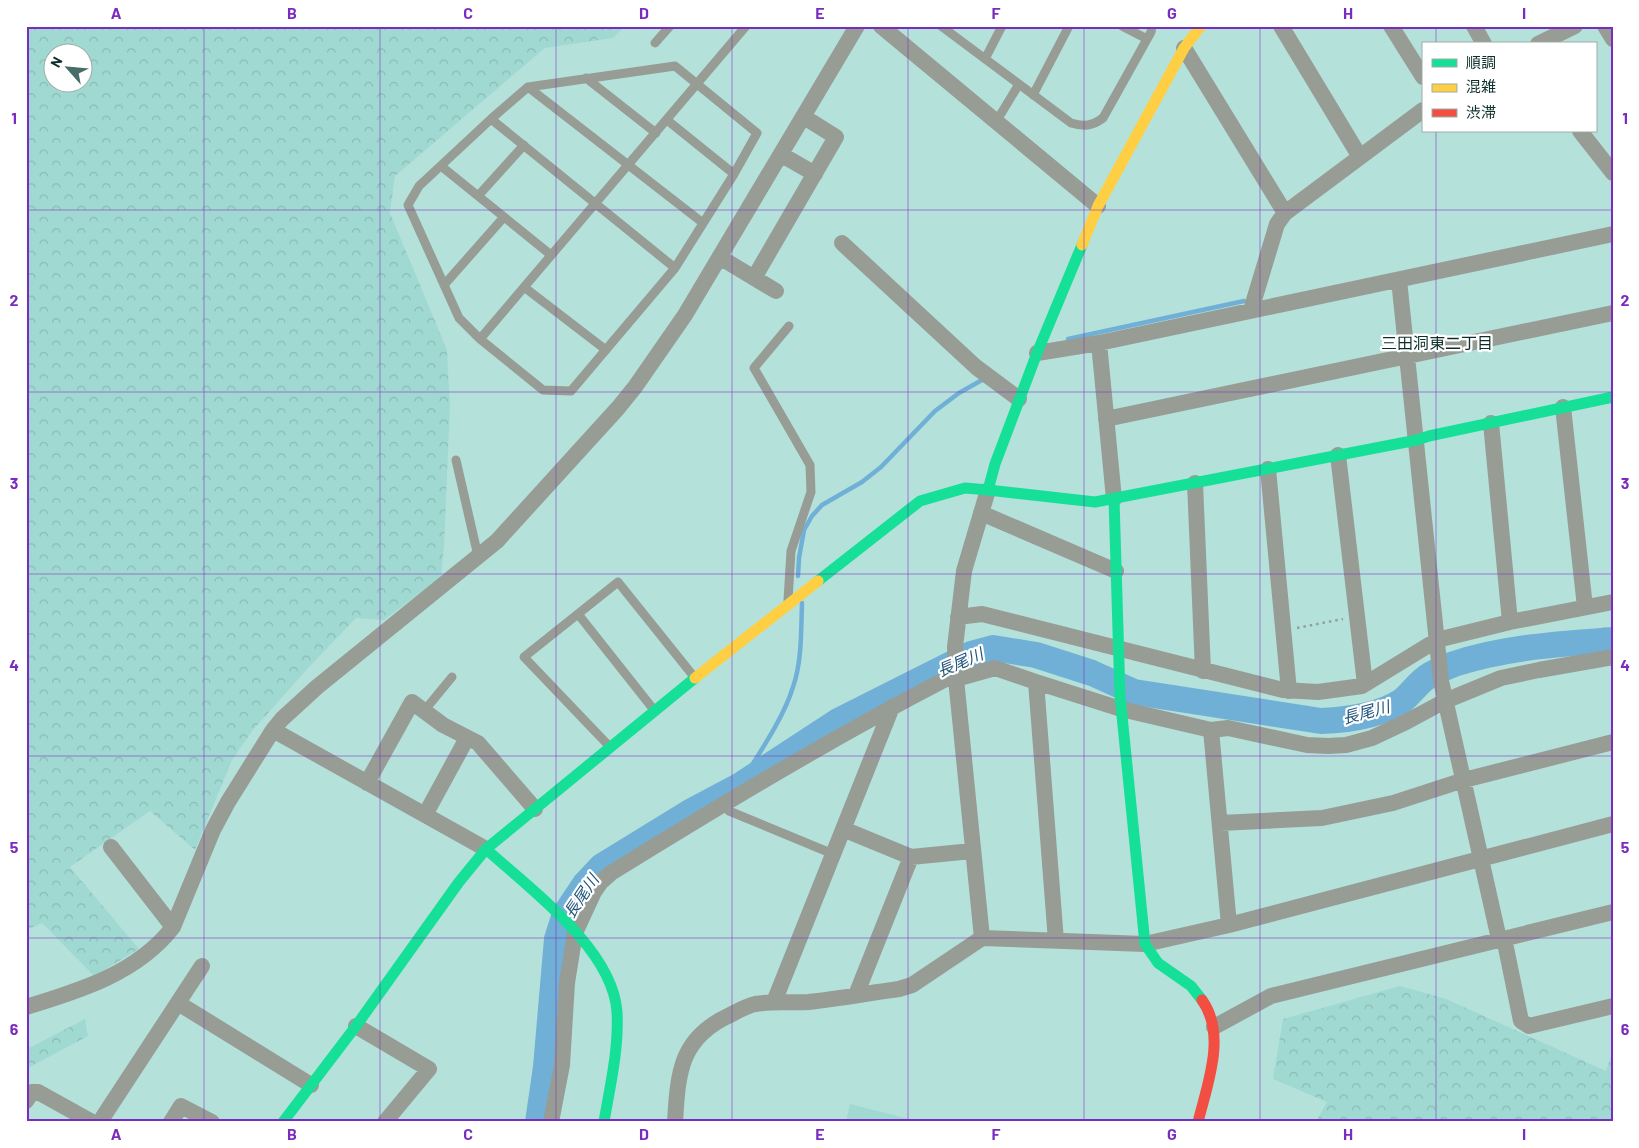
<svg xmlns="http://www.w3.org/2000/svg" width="1639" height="1148" viewBox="0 0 1639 1148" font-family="Barlow,'Noto Sans JP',sans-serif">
<defs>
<pattern id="forest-crowns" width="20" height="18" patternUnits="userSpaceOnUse" patternTransform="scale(1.25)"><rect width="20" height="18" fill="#a0d9d1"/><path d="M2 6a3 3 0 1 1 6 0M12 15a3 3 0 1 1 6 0" fill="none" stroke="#89bbb4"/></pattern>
</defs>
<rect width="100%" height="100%" fill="#b5e1db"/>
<path fill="url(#forest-crowns)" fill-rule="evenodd" d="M 26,26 L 625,26 L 613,38 L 545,48 L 395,176 L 390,213 L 447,350 L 450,406 L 444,546 L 441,577 L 384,620 L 356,618 L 310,666 L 252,731 L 232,760 L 195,850 L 150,811 L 70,867 L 139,949 L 94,976 L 42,923 L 26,930 ZM 52,52 L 82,52 L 82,82 L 52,82 Z
M 1400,986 L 1446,999 L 1606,1071 L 1613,1051 L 1613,1122 L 1316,1122 L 1327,1102 L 1273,1079 L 1283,1019 Z
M 85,1019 L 88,1036 L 26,1069 L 26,1045 L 31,1047 Z"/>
<path fill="#a0d9d1" d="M 850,1104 L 921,1122 L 846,1122 Z"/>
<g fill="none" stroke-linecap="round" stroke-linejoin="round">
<path stroke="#70b0d6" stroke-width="4.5" d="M 1068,339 L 1244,301
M 798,576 L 799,558 L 804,530 L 812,516 L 822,505 L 862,482 L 881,467 L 935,411 L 959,393 L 982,380
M 739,786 C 757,756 783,720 793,687 C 802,661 801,631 802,603"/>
<path stroke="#70b0d6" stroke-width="26" d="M 538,1122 L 546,1067 L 557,939 L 565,914 L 585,884 L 602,866 L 690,812 L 739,786 L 838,721 L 971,654 L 993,648 L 1036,655 L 1092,673 L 1134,692 L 1321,721 C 1347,720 1379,716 1402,701 C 1412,693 1419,681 1430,675 C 1437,671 1446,667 1454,664 C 1505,647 1560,644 1613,640"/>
<path stroke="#92a09a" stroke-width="2.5" stroke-dasharray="2.5 4" stroke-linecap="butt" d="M 1297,628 L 1343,619"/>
<path stroke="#979d95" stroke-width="9" d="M 941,26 L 1071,123 C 1084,127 1092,126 1103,118 L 1151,32 L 1152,26
M 1122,26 L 1147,39
M 655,43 L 670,26
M 985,59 L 1002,26
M 675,66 L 757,133 L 734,174 L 675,268 L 571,391 L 543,390 L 480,339 L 459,318 L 408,205 L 419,186 L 491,119 L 528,87 Z
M 586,78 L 656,133
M 528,87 L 703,223
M 1033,95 L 1069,26
M 491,119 L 675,268
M 667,120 L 734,174
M 996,122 L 1019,84
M 441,166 L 551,255
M 478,196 L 524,145
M 444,285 L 504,217
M 524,287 L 606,350
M 480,339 L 746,26
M 456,460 L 478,556
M 788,600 L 791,551 L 811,492 L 810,465 L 754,368 L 789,326
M 578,614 L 654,710
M 424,711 L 452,677
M 610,747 L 524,657 L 618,582 L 695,678
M 725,803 L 729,811 L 833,854"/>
<path stroke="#979d95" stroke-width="16" d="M 881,26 L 1098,206
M 1281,26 L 1360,157
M 1391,26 L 1423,77
M 1474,26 L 1484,44
M 1605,26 L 1613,39
M 1538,44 L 1575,26
M 1184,48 L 1285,213
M 1580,131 L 1613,173
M 782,155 L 815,174
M 842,243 L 976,367 L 1019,399
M 721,258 L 776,291
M 754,278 L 836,137 L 804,117
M 1399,280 L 1441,681 L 1499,939
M 1251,310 L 1277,224 L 1285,213 L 1423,110
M 1099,343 L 1114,499
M 1037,353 L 1099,343 L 1613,234
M 1563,407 L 1585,607
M 1106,419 L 1613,313
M 1491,423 L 1510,622
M 1338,455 L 1365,684
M 1268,469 L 1289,691
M 1195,483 L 1203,671
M 988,490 L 964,571 L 955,647 L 956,679 L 982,938 L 1145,944 L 1229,925 L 1613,824
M 981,513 L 1116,571
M 958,617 L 982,614 L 1283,690 L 1318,692 L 1362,686 L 1437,640 L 1510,622 L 1613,602
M 1036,682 L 1056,941
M 273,730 L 486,849
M 1211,730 L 1229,925
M 367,783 L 412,702 L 443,725 L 478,743 L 535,809
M 425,815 L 467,738
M 1220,823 L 1322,818 L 1393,803 L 1464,780 L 1613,742
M 843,829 L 911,857 L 972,851
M 111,847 L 173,927
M 1504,938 L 1521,1021 L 1529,1026 L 1613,1006
M 856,995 L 911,857
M 774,1002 L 892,707
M 178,1003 L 311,1085
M 26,1007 C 79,991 138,973 173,927 L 213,830 L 228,802 L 273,730 L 282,719 L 317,687 L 497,541 L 618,408 L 635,387 L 685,315 L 857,26
M 356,1026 L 429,1069 L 385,1122
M 1214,1027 L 1271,996 L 1613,912
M 26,1101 L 32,1092 L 38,1092 L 92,1122
M 103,1117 L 202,966
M 171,1122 L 181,1106 L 212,1122
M 551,1122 L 562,1065 L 567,983 L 575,933 L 594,892 L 601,882 L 611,873 C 721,805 832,738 946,679 L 956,679 L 995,668 L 1036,682 L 1121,709 L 1211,730 L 1228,728 L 1307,745 L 1328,746 L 1346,745 L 1372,738 L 1406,722 L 1445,701 L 1501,678 L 1539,670 L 1613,657
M 675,1122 C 678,1072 680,1038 730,1015 C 738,1011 746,1006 755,1004 C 772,1001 790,1003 808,1002 C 838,999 869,993 899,989 L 912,985 L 982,938"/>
<path stroke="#16e098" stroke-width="11" d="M 988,490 L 1095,502 L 1417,440 L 1429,436 L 1613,397
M 1114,499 L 1120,696 L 1145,944 L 1158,963 L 1191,986 L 1202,1000
M 818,581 L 920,501 L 965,488 L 988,490 L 995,464 L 1037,353 L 1082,245
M 486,849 C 530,889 613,949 617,1012 C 619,1049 610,1086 604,1122
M 283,1122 L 356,1026 L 459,882 L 486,849 L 695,678"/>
<path stroke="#ffcf43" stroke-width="11" d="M 1082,245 L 1098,206 L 1184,48 L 1201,26
M 695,678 L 818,581"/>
<path stroke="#f24e42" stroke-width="11" d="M 1198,1122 C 1207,1085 1227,1035 1202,1000"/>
</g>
<path fill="none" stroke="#7b2cbf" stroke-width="1" stroke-opacity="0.55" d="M 204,26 L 204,1122M 380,26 L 380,1122M 556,26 L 556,1122M 732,26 L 732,1122M 908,26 L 908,1122M 1084,26 L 1084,1122M 1260,26 L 1260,1122M 1436,26 L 1436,44M 1436,131 L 1436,1122M 26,210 L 1613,210M 26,392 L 1613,392M 26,574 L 1613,574M 26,756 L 1613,756M 26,938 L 1613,938"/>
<g text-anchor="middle" stroke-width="4.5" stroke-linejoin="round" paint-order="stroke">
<g font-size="16" fill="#0c2f2b" stroke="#fff">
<text x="1437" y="349">三田洞東二丁目</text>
</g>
<g font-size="16" font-style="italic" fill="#1f547b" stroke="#fff">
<text transform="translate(960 662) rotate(-23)" y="6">長尾川</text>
<text transform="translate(1366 712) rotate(-15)" y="6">長尾川</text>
<text transform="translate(581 896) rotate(-56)" y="6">長尾川</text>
</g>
</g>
<rect width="1639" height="1148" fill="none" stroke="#ffffff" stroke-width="55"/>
<rect x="1422" y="42" width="175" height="90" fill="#ffffff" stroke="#9eacaa"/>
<rect x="1432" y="59" width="25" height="8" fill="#16e098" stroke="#9eacaa"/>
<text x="1466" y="68" font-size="15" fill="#0c2f2b">順調</text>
<rect x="1432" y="84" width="25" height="8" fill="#ffcf43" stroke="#9eacaa"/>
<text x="1466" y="92" font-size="15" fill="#0c2f2b">混雑</text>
<rect x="1432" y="109" width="25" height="8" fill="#f24e42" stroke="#9eacaa"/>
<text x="1466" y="118" font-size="15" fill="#0c2f2b">渋滞</text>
<g transform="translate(68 68) rotate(297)"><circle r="24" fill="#ffffff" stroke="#9eacaa"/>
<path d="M0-4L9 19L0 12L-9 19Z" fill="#476d69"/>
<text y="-8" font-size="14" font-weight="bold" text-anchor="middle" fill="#0c2f2b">N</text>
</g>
<rect x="28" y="28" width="1584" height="1092" fill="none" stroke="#7b2cbf" stroke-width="2"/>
<g font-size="16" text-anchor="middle" font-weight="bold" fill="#7b2cbf">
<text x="116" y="19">A</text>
<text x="292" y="19">B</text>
<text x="468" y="19">C</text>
<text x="644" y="19">D</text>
<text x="820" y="19">E</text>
<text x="996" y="19">F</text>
<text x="1172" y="19">G</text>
<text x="1348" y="19">H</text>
<text x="1524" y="19">I</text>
<text x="14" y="124">1</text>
<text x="1625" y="124">1</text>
<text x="14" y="306">2</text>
<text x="1625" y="306">2</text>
<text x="14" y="489">3</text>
<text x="1625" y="489">3</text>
<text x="14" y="671">4</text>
<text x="1625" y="671">4</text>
<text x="14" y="853">5</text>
<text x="1625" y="853">5</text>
<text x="14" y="1035">6</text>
<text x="1625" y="1035">6</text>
<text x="116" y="1140">A</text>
<text x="292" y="1140">B</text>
<text x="468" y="1140">C</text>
<text x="644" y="1140">D</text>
<text x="820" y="1140">E</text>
<text x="996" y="1140">F</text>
<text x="1172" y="1140">G</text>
<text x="1348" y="1140">H</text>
<text x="1524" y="1140">I</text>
</g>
</svg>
